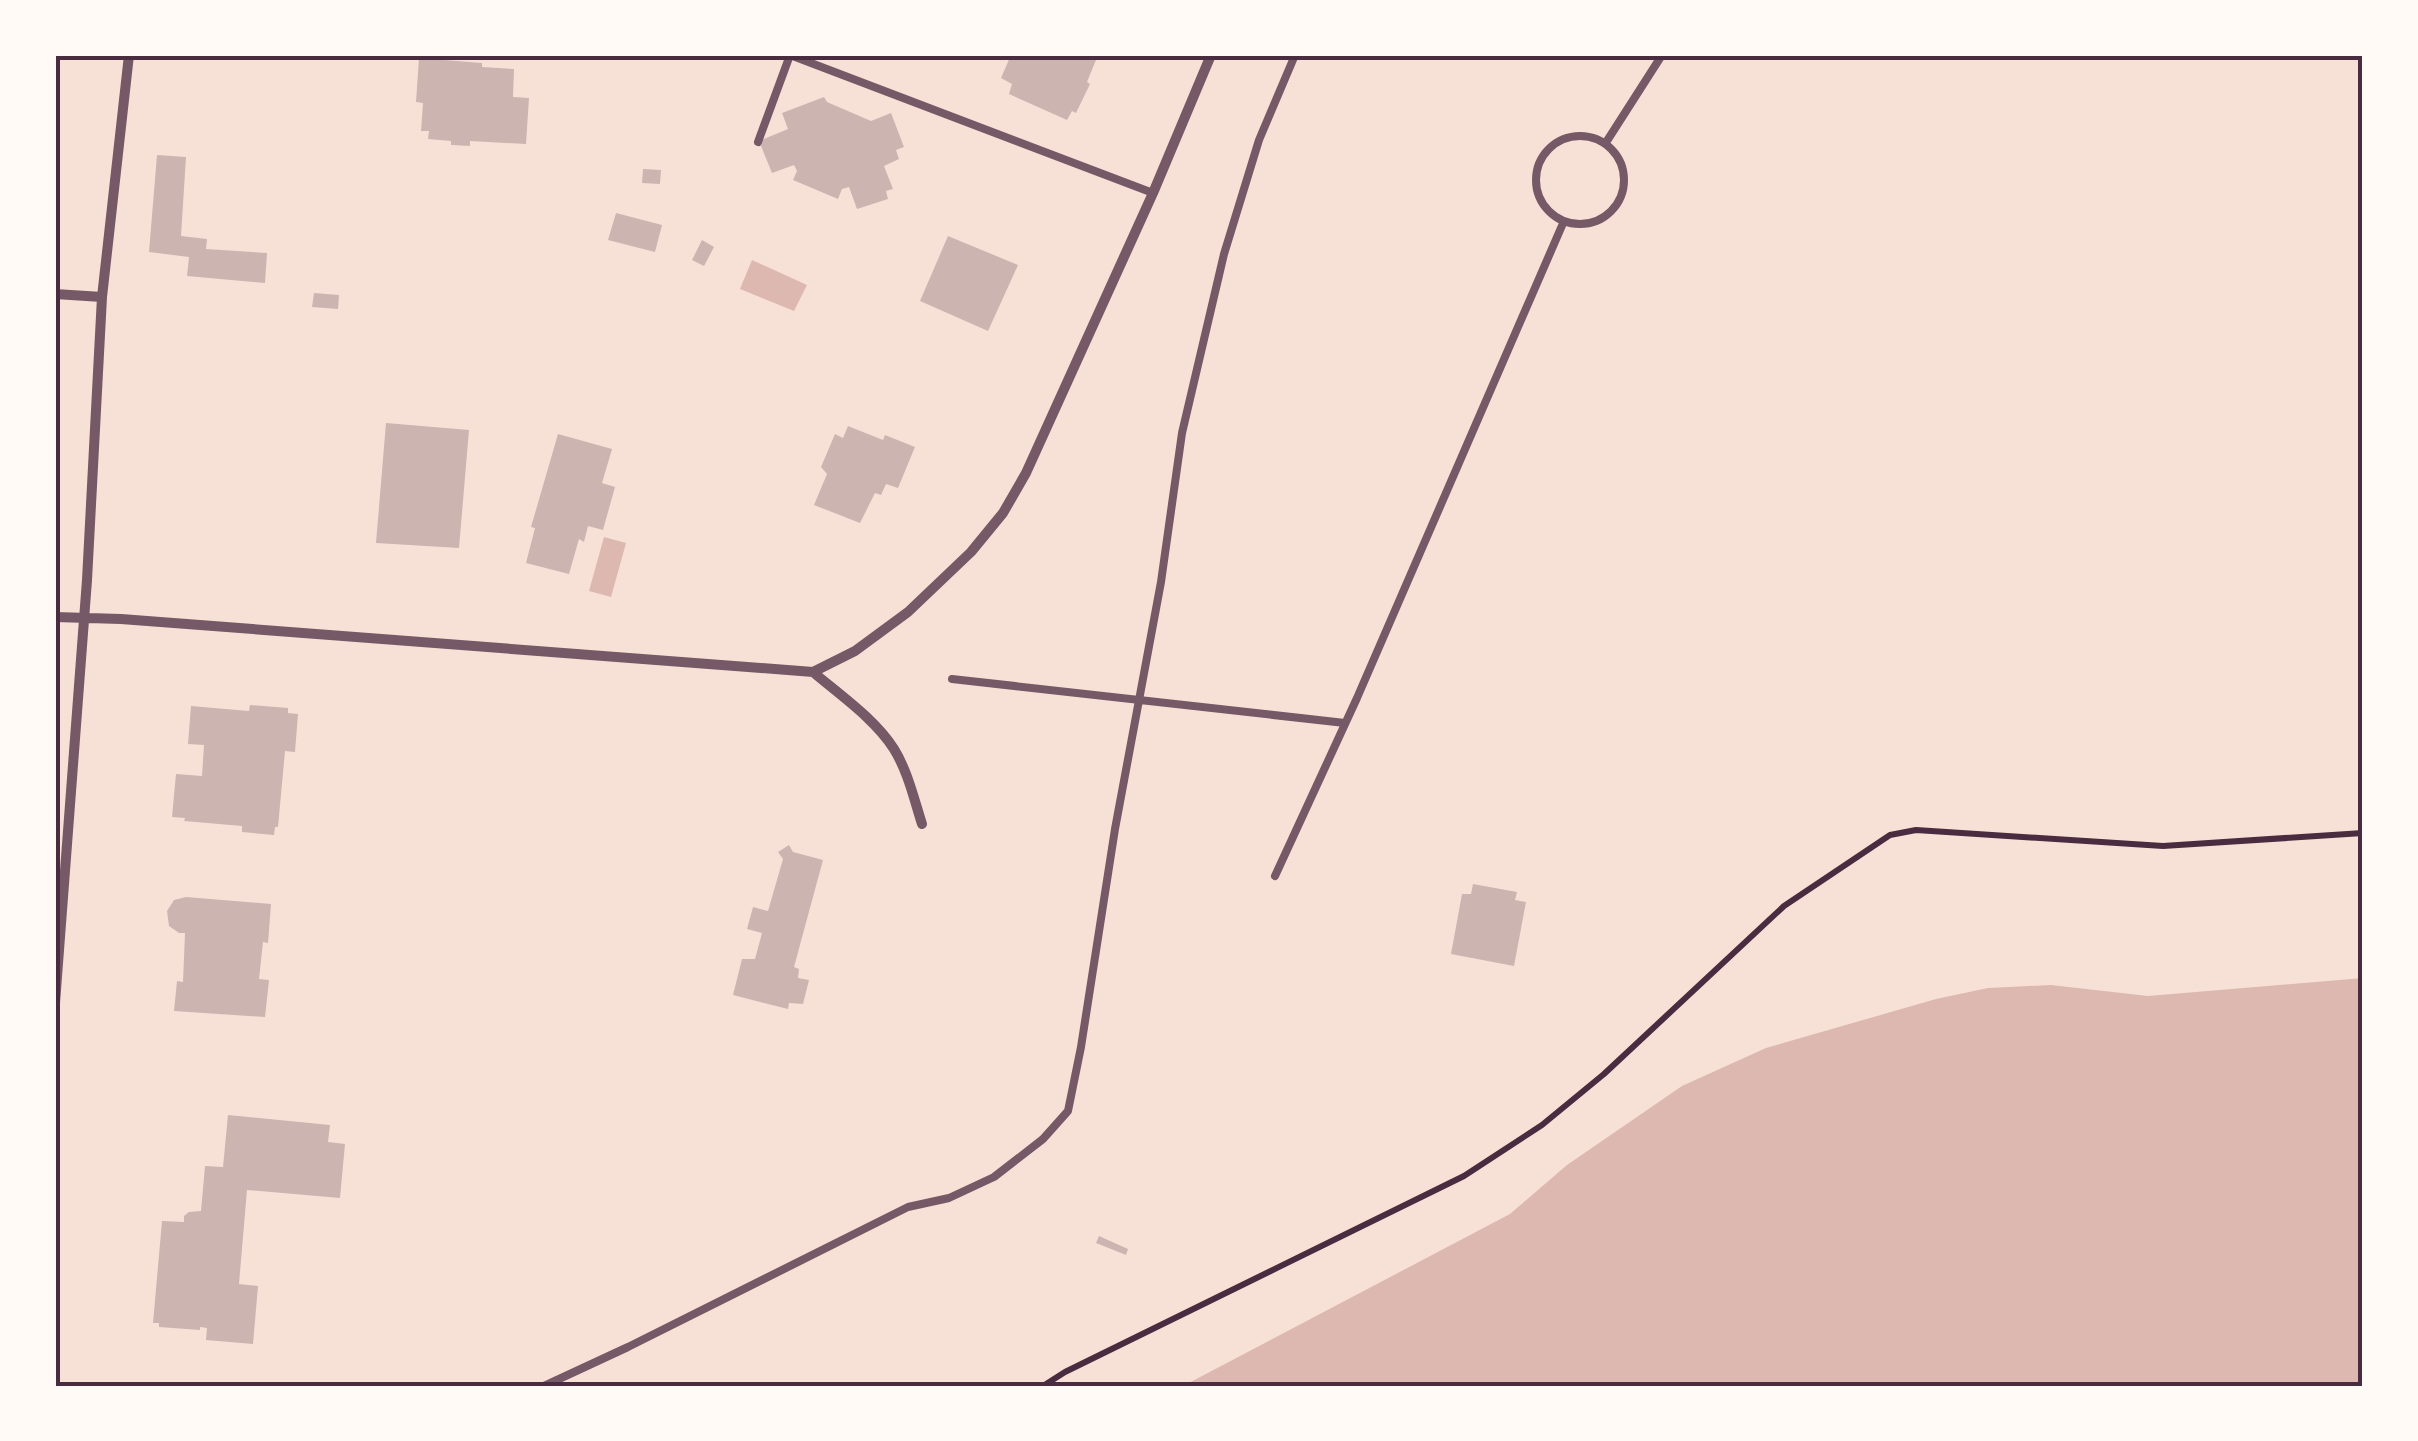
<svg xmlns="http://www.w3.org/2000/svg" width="2418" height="1441" viewBox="0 0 2418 1441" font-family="'Source Sans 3',sans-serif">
<rect width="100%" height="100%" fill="#f7e1d7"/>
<path fill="#dcb8b0" d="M 752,260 L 807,285 L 794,311 L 740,289 Z
M 604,537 L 626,543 L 611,597 L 589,591 Z
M 2363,978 L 2363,1386 L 1183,1386 L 1510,1214 L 1567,1165 L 1682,1086 L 1766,1048 L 1936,999 L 1988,988 L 2051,985 L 2148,996 Z"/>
<path fill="#ccb4b1" d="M 1011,55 L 1098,55 L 1087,82 L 1090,84 L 1076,113 L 1072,111 L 1067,120 L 1009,94 L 1012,84 L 1001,78 Z
M 419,58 L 482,63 L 482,67 L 514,69 L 513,97 L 529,98 L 526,144 L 470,141 L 470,146 L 451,145 L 451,141 L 428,139 L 429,131 L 421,131 L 423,103 L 416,102 Z
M 824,97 L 827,102 L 871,121 L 891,113 L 904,147 L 896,150 L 899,159 L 884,166 L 893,189 L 886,191 L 888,199 L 857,209 L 849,187 L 842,189 L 838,199 L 793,180 L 797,171 L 794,165 L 772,173 L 759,141 L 788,129 L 782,113 Z
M 157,155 L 186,157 L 181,236 L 207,239 L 206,249 L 267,253 L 265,283 L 187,276 L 189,257 L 149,252 Z
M 643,169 L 661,170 L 660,184 L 642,183 Z
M 616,213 L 662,225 L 655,252 L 608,240 Z
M 948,236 L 1018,265 L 988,331 L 920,301 Z
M 702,240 L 714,247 L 704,266 L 692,260 Z
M 314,293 L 339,295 L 338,309 L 312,307 Z
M 386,423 L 469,430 L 459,548 L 376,543 Z
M 848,426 L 883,440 L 885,435 L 915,447 L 898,488 L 886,484 L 881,495 L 875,493 L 860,523 L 814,505 L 827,474 L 821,467 L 835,434 L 843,438 Z
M 558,434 L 612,449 L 602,483 L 615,487 L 603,530 L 588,526 L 584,542 L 579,539 L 569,574 L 526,563 L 535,528 L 531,527 Z
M 250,705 L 288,708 L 288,713 L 298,714 L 295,752 L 285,751 L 278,827 L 275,827 L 274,835 L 242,832 L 242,826 L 184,821 L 185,818 L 172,817 L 176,774 L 202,776 L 204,745 L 188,744 L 191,706 L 249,711 Z
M 789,845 L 793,852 L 823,860 L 794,967 L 799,969 L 798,978 L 809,980 L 803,1004 L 789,1003 L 788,1009 L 733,995 L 742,959 L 755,959 L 762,933 L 747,929 L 753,907 L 768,911 L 783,859 L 778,852 Z
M 1473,884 L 1517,892 L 1515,900 L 1526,902 L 1514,966 L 1451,954 L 1462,894 L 1471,894 Z
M 186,897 L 271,904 L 268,943 L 263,942 L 259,979 L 269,980 L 265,1017 L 174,1011 L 177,981 L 183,982 L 185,933 L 179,933 L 169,926 L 167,911 L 174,900 Z
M 228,1115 L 330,1125 L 328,1142 L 345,1144 L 340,1198 L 247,1190 L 239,1284 L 258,1286 L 253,1344 L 206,1340 L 207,1328 L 200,1327 L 200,1330 L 159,1327 L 159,1323 L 153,1323 L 162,1221 L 184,1222 L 184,1216 L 189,1212 L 201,1211 L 205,1166 L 223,1167 Z
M 1099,1236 L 1128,1249 L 1126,1255 L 1096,1243 Z"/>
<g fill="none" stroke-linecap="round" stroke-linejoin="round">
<path stroke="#4a2c40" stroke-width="6" d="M 1043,1386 L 1065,1372 L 1464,1176 L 1542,1125 L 1604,1074 L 1784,906 L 1890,835 L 1916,830 L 2163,846 L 2363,833"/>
<path stroke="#755966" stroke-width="8" d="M1536 180a44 44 0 1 1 88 0a44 44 0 1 1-88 0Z
M 758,142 L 790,55 L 1153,193
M 1605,144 L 1662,55
M 952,679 L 1345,723
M 1275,876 L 1357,698 L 1564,221
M 544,1386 L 628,1347 L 908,1207 L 949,1198 L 994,1177 L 1043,1139 L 1068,1111 L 1081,1047 L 1115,829 L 1161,582 L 1182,433 L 1224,254 L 1259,140 L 1295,55"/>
<path stroke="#755966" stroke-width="10" d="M 55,294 L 102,297
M 55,617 L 121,619 L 813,672 L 855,651 L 908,612 L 971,552 L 1003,513 L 1026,473 L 1153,193 L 1211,55
M 813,672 C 840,695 875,719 894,749 C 908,772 914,799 922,824
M 55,1003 L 87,580 L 102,297 L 129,55"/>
</g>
<rect width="2418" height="1441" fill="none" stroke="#fffaf5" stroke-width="115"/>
<rect x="58" y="58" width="2302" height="1326" fill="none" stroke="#4a2c40" stroke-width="4"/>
</svg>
